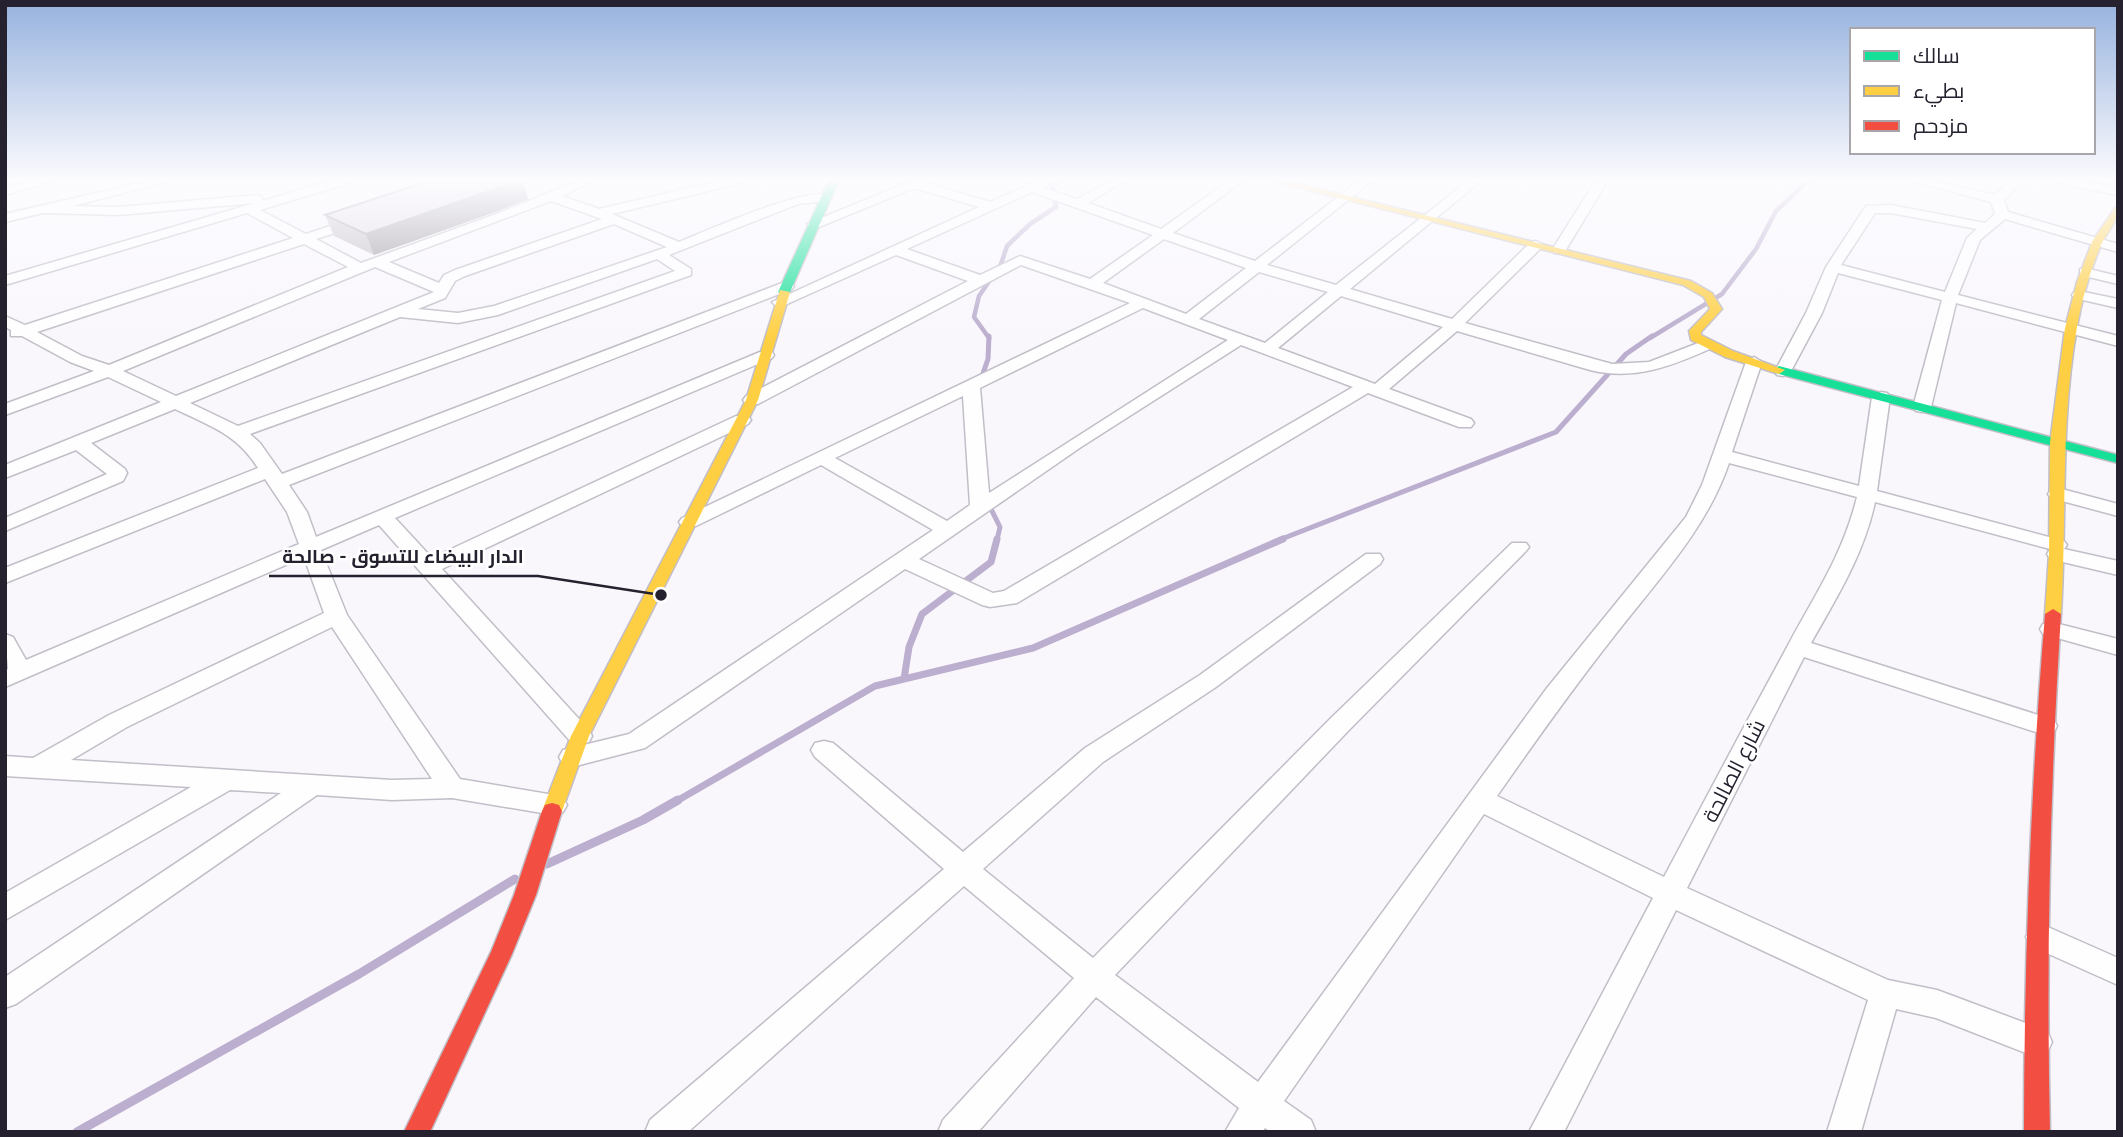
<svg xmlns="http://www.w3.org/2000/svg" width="2123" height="1137" viewBox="0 0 2123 1137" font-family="Roboto,Cairo,sans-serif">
<rect width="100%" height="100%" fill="#f9f7fc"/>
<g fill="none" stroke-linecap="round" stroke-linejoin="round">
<path stroke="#bbaece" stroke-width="4.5" d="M 989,338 L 974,317 L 979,296 L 1001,264 L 1007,246 L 1030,224 L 1056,207 L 1052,185 L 1060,180
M 1650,338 L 1722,294 L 1756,249 L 1776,211 L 1809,180"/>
<path stroke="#bbaece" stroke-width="5" d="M 981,379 L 988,359 L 989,336
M 988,503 L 1000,527 L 997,540
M 1279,540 L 1556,432 L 1626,354 L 1652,336"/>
<path stroke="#bbaece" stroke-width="7" d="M 904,679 L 909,647 L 922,614 L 991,562 L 997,539
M 675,802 L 875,686 L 1033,648 L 1283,539"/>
<path stroke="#bbaece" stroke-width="9" d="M 547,864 L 643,820 L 678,800
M 77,1132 L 359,974 L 515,879"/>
<defs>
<path id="street" d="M 36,180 L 56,180 L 5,195 L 5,187 Z
M 153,180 L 173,180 L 73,206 L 119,207 L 257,195 L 261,196 L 262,201 L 334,180 L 352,180 L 350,183 L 260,210 L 306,234 L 354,218 L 364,218 L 364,224 L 316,239 L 361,263 L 499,213 L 580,180 L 596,180 L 562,196 L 599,209 L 724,180 L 744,180 L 742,183 L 612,214 L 679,242 C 704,232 814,182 832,197 L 826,201 L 798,204 L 669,255 L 691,269 L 691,275 L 250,434 L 260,443 L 282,474 L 782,283 L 792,283 L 794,286 L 792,289 L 289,485 L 307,512 L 316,537 L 760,352 L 772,352 L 774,355 L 772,358 L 395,518 L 432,558 L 736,416 L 748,416 L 751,420 L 748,424 L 442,569 L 589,730 L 592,736 L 589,742 L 580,745 L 571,742 L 379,525 L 321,550 L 347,615 L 460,779 L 554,795 L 563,798 L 567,805 L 563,812 L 554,815 L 452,798 L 392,800 L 317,795 L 16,1004 L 5,1008 L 5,977 L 281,793 L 230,790 L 5,920 L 5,893 L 191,787 L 5,776 L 5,756 L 33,758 L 109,715 L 324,613 L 304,557 L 5,687 L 5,670 L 8,669 L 5,634 L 13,637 L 26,660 L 299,544 L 287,512 L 265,479 L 5,583 L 5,568 L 258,468 C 237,434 210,426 175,409 L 91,443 L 125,469 L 127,473 L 123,481 L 5,531 L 5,518 L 107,474 L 76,450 L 5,478 L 5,465 L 161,402 L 108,377 L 5,415 L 5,404 L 94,371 L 70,362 L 22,336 L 11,336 L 11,330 L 5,327 L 5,316 L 25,325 L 293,238 L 247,213 L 5,285 L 5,276 L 255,203 L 119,215 L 43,213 L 5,222 L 5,214 ZM 551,201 L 602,219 L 455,270 L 444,275 L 439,283 L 389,262 ZM 614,224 L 667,247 L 494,306 L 458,313 L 418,309 L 445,298 L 455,281 L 465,276 ZM 304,244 L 348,267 L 109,365 L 82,356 L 37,332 ZM 657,259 L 675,271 L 238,426 L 190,403 L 400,317 L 458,323 L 498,315 ZM 375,267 L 434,292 L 176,396 L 123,371 ZM 332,627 L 432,779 L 392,780 L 71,760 L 127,727 Z
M 913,180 L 929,180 L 925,183 L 990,202 L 1040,180 L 1055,180 L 1043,188 L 1077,199 L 1112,180 L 1126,180 L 1088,203 L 1161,229 L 1230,180 L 1244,180 L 1173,233 L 1255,261 L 1360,180 L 1373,180 L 1267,265 L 1336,285 L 1469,180 L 1482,180 L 1350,289 L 1452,319 L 1531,242 L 1536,241 L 1543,245 L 1541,248 L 1465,323 L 1612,364 L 1649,362 L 1706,340 L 1714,345 L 1712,348 C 1672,366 1634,381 1590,370 L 1457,331 L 1389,389 L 1471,419 L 1474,423 L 1471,427 L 1459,427 L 1368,393 L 1017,603 L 990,607 L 982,605 L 905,569 L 645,748 L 572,767 L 563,764 L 559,757 L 563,750 L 629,734 L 933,530 L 821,465 L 696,526 L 682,526 L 679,522 L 682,518 L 1130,303 L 1021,265 L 758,404 L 746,404 L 743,400 L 746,396 L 968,281 L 896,255 L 785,305 L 775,305 L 772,302 L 979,207 L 914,188 L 819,227 L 809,227 L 807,224 ZM 1032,192 L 1153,235 L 1090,279 L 1020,256 L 980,275 L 907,249 ZM 1164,239 L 1246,268 L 1186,314 L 1103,283 ZM 1259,272 L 1328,292 L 1265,343 L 1199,319 ZM 1341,296 L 1443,327 L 1375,384 L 1278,348 ZM 1143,308 L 1228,340 L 989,493 L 980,388 ZM 1241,345 L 1353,387 L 1004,591 L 993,593 L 919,559 L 1081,447 ZM 963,396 L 970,505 L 947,521 L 835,458 Z
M 1596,180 L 1608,180 L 1564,253 L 1554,253 L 1552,250 Z
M 1909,180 L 1929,180 L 1995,195 L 2013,180 L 2026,180 L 2004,200 L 2008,212 L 2118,244 L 2118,252 L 2005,219 L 1980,240 L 1958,295 L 2118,336 L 2118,346 L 1956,303 L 1931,407 L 1922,412 L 1916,411 L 1913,407 L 1942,300 L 1838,273 L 1822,313 L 1791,371 L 1783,376 L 1777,375 L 1775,371 L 1806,313 L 1826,267 L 1866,206 L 1891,205 L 1985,223 L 1995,214 L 1991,202 ZM 1875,213 L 1891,213 L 1977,229 L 1967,238 L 1945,292 L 1841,265 Z
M 2056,180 L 2079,180 L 2118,187 L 2118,195 L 2062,184 Z
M 2085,268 L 2118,276 L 2118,284 L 2080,275 L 2080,269 Z
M 2079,291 L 2118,299 L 2118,308 L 2074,298 L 2072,295 L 2074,292 Z
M 1754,357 L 1762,362 L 1732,452 L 1859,486 L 1872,397 L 1881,392 L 1887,393 L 1890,397 L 1877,491 L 2064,541 L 2067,545 L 2064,549 L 2118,561 L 2118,575 L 2050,559 L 2047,554 L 2050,549 L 1875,502 C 1864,554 1837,597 1811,643 L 2054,720 L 2057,726 L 2054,732 L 2045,735 L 1804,657 L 1687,888 L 1888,980 L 1937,990 L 2047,1031 L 2052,1042 L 2047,1053 L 2036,1057 L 1936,1018 L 1896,1009 L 1861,1132 L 1827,1132 L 1868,1000 L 1676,910 L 1564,1132 L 1529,1132 L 1653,898 L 1484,814 L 1284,1101 L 1311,1120 L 1316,1132 L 1271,1132 L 1265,1128 L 1262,1132 L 1225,1132 L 1239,1108 L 1096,997 L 978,1132 L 938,1132 L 943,1120 L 1074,978 L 964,886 L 688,1132 L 645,1132 L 650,1120 L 944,869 L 815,757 L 811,750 L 815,743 L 824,741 L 833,743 L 963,852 L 1085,748 L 1200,675 L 1366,554 L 1380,554 L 1383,559 L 1380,564 L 1216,687 L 1103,762 L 983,869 L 1093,958 L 1331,718 L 1512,543 L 1526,543 L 1529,547 L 1526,551 L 1349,730 L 1115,975 L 1258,1082 L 1547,688 L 1686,517 L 1702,485 L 1746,362 ZM 1729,463 L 1857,497 C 1842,558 1813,597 1785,651 C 1744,726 1704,802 1664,877 L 1497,796 C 1534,743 1571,691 1611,640 C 1654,584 1706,531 1729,463 Z
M 2058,488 L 2118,504 L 2118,516 L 2051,498 L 2048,494 L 2051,490 Z
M 2051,622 L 2118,639 L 2118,655 L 2043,634 L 2040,629 L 2043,624 Z
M 2041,924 L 2118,958 L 2118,985 L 2031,946 L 2026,937 L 2031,928 Z"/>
<path id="fast" d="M 829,180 L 839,180 L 790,292 L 780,294 L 778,292 Z
M 1779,366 L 2118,455 L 2118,463 L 1775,373 L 1773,370 Z"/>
<path id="slow" d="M 1268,180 L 1283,180 L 1691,281 L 1712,293 L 1722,309 L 1701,332 L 1701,335 L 1733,351 L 1785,370 L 1779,374 L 1725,357 L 1691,340 L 1689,331 L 1710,309 L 1704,297 L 1683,285 Z
M 2118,207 C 2118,223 2107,231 2101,245 C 2090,271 2082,299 2077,327 C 2060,422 2067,518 2061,614 L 2053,619 L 2045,614 L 2049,554 L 2050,443 L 2065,328 L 2077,282 L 2092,242 L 2115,208 Z
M 780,290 L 790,292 L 758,400 L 589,736 L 562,811 L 559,817 L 552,819 L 545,817 L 542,811 L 571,736 L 746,400 Z"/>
<path id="jam" d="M 2053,609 L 2061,614 C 2050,786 2046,959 2050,1132 L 2024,1132 C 2024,959 2031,786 2045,614 Z
M 552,803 L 559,805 L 562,811 L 536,895 L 512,954 L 430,1132 L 404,1132 L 491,952 L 514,895 L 542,811 L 545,805 Z"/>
</defs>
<use href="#street" stroke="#c1bec7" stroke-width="3"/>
<use href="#fast" stroke="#c1bec7" stroke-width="3"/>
<use href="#slow" stroke="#c1bec7" stroke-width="3"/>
<use href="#jam" stroke="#c1bec7" stroke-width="3"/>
<use href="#street" fill="#fefeff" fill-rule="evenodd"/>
<use href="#fast" fill="#16e098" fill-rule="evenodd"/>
<use href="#slow" fill="#ffcf43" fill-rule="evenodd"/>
<use href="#jam" fill="#f24e42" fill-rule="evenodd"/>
</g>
<path fill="#bfbbc4" d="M 432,180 L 522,180 L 528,199 L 498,211 L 374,255 L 334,236 L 325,215 Z"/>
<path fill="#9b98a0" d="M 518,180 L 522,180 L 528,199 L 498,211 L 374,255 L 366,234 Z"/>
<path fill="#ded9e4" stroke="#9b98a0" stroke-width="2" d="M 432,180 L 518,180 L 492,190 L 366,234 L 325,215 Z"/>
<linearGradient id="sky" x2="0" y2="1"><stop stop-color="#96b2de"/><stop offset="0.53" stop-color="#fcfbfe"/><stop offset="1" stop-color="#fcfbfe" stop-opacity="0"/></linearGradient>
<rect width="2123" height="339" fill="url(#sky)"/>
<g text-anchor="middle" stroke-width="5" stroke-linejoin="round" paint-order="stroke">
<g font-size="21" fill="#26212e" stroke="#fff">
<text transform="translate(1734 771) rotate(-63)" y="7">شارع الصالحة</text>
</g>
</g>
<path fill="none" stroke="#26212e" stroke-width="2.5" d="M661 595L538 576H269"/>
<circle fill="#26212e" stroke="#fff" stroke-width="2.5" cx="661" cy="595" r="7"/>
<g font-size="19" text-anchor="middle" font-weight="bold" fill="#26212e" stroke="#fff" stroke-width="5" stroke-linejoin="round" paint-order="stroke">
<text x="403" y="563">الدار البيضاء للتسوق - صالحة</text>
</g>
<rect width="2123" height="1137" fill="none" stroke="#26212e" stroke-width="14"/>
<rect x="1850" y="28" width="245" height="126" fill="#ffffff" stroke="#a8a6ab" stroke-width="2"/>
<rect x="1864" y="51" width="35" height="10" fill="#16e098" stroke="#a8a6ab" stroke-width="2"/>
<text x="1913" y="63" font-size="21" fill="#26212e">سالك</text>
<rect x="1864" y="86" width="35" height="10" fill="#ffcf43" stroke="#a8a6ab" stroke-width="2"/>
<text x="1913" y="98" font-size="21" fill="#26212e">بطيء</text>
<rect x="1864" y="121" width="35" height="10" fill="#f24e42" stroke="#a8a6ab" stroke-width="2"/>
<text x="1913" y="133" font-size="21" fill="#26212e">مزدحم</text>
</svg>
